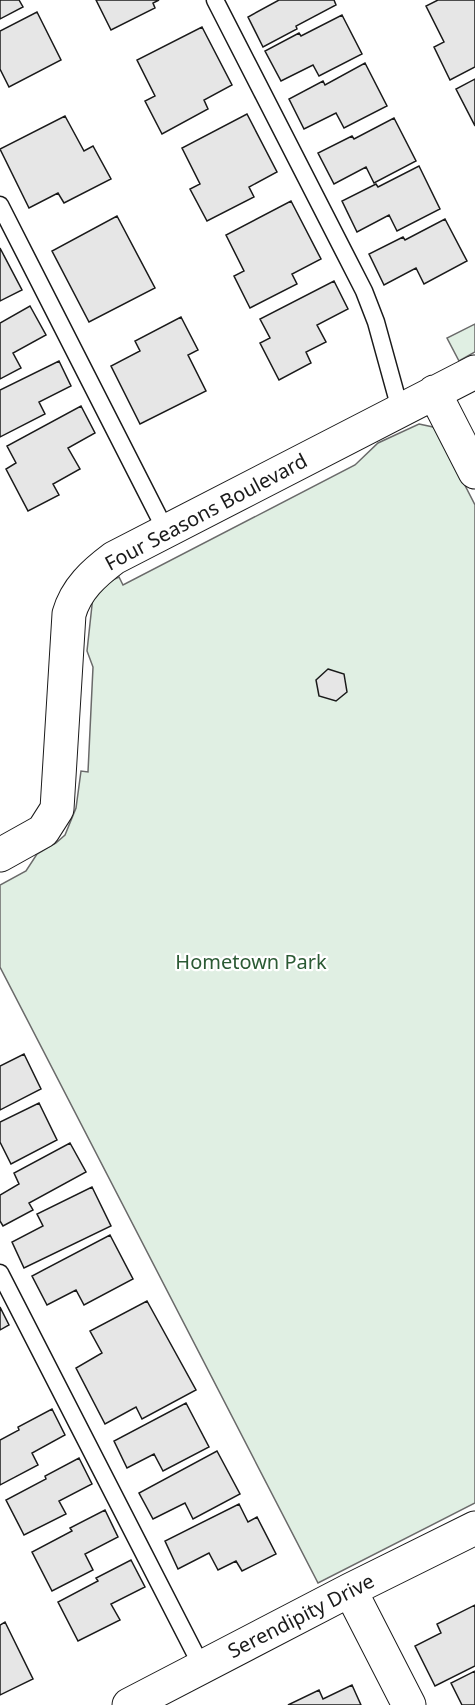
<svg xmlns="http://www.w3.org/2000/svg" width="475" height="1705" viewBox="0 0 475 1705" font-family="'Noto Sans',sans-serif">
<rect width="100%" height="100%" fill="#fff"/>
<path fill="#e0efe3" stroke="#6a6a6a" stroke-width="1.5" d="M 475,324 L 475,352 L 459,361 L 447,338 Z
M 419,424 L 433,427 L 437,431 L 475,505 L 475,1503 L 318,1583 L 0,967 L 0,885 L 26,871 L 37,854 L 56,843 L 65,835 L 76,808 L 81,771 L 88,772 L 93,667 L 87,651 L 93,596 L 108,582 L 119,577 L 123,585 L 355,465 L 378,443 Z"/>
<path fill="#e6e6e6" stroke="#1a1a1a" stroke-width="1.5" d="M 0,0 L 19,0 L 23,7 L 0,19 Z
M 96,0 L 159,0 L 153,3 L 155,8 L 111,30 Z
M 279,0 L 334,0 L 336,5 L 296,26 L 297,29 L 263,47 L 248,17 Z
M 438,0 L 475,0 L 475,67 L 450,80 L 434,47 L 444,42 L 426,6 Z
M 37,12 L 61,60 L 9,87 L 0,69 L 0,31 Z
M 342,15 L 362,54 L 319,76 L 313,65 L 281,81 L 265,51 L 299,33 L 301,36 Z
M 202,27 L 232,85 L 204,100 L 208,109 L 162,134 L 145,101 L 155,96 L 137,60 Z
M 365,63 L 387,106 L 344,128 L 336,113 L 304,129 L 289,99 L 323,81 L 325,85 Z
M 475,79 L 475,126 L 456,89 Z
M 247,114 L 277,172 L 249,187 L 254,197 L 207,221 L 190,189 L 200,184 L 182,148 Z
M 65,116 L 84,151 L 93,146 L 111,179 L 64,203 L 58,193 L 29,208 L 0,149 Z
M 394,118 L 416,161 L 374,183 L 366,167 L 334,184 L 318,153 L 352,136 L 354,139 Z
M 419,166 L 440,209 L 397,231 L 389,215 L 357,232 L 342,201 L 376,184 L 378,187 Z
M 291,201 L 321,259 L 292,274 L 297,284 L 250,308 L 234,276 L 244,271 L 226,235 Z
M 117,216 L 155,288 L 89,322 L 52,251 Z
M 445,219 L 467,261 L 424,284 L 416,268 L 384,285 L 369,254 L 403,237 L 405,240 Z
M 0,248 L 22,290 L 0,301 Z
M 334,281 L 348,309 L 317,325 L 326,342 L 306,352 L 311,363 L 279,380 L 260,343 L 270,338 L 260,319 Z
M 30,306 L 46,335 L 13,353 L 21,368 L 0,379 L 0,323 Z
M 181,317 L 198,350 L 188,355 L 206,391 L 140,424 L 111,366 L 140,351 L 135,341 Z
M 59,361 L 71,386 L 39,402 L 45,414 L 0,437 L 0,390 Z
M 81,406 L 95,433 L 68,448 L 80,469 L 53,484 L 59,495 L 28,511 L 6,469 L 16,463 L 7,446 Z
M 328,669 L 344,674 L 347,692 L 336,701 L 319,696 L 316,680 Z
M 24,1054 L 41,1089 L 0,1110 L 0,1066 Z
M 39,1103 L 57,1140 L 11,1164 L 0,1142 L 0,1122 Z
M 70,1143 L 86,1172 L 29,1203 L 33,1210 L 3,1226 L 0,1221 L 0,1195 L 19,1184 L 14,1173 Z
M 92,1187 L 111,1226 L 24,1268 L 12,1242 L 43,1226 L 37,1214 Z
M 110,1235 L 133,1279 L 84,1305 L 76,1290 L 47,1305 L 32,1276 Z
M 147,1301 L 196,1390 L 142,1419 L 136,1407 L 105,1424 L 76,1368 L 102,1353 L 90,1331 Z
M 0,1307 L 9,1325 L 0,1330 Z
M 186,1403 L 209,1447 L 163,1471 L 154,1454 L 127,1468 L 114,1441 Z
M 52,1409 L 65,1435 L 32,1453 L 38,1465 L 0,1485 L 0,1440 L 19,1430 L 18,1427 Z
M 217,1451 L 240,1494 L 193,1519 L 185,1503 L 153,1519 L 139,1493 Z
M 79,1458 L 92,1484 L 59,1501 L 66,1514 L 24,1535 L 6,1500 L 46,1479 L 45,1476 Z
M 239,1504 L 248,1522 L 257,1517 L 276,1554 L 242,1571 L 236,1561 L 218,1570 L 209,1553 L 178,1569 L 165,1541 Z
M 105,1510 L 118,1537 L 85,1554 L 93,1570 L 52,1591 L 32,1552 L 72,1531 L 70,1528 Z
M 131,1560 L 145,1587 L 111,1604 L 120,1620 L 78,1641 L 58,1602 L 98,1581 L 96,1578 Z
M 475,1605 L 475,1666 L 435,1686 L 415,1646 L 441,1633 L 437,1624 Z
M 5,1622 L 33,1679 L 0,1695 L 0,1625 Z
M 475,1671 L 475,1705 L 462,1705 L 451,1683 Z
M 352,1685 L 361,1705 L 288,1705 L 319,1690 L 323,1699 Z"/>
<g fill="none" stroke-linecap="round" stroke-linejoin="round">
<defs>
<path id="service" d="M 215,0 L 364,291 L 376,322 L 400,409
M 0,205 L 166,531
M 0,1273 L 202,1667"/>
<path id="minor" d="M 434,392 L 475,472
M 0,855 L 43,831 L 57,809 L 69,614 C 76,589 94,573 114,558 L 475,372
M 350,1590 L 409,1705
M 129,1705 L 350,1590 L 475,1528"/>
</defs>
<use href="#service" stroke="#1a1a1a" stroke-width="19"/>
<use href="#minor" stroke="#1a1a1a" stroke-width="35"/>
<use href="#service" stroke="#fff" stroke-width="16"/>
<use href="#minor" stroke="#fff" stroke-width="33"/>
</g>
<g text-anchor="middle" stroke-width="4.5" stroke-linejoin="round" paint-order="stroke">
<g font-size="20" fill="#1a1a1a" stroke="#fff">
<text transform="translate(206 512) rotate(-28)" y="7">Four Seasons Boulevard</text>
<text transform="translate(301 1616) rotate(-27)" y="7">Serendipity Drive</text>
</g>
<g font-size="20" fill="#2b5a34" stroke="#fff">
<text x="251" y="969">Hometown Park</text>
</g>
</g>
</svg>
